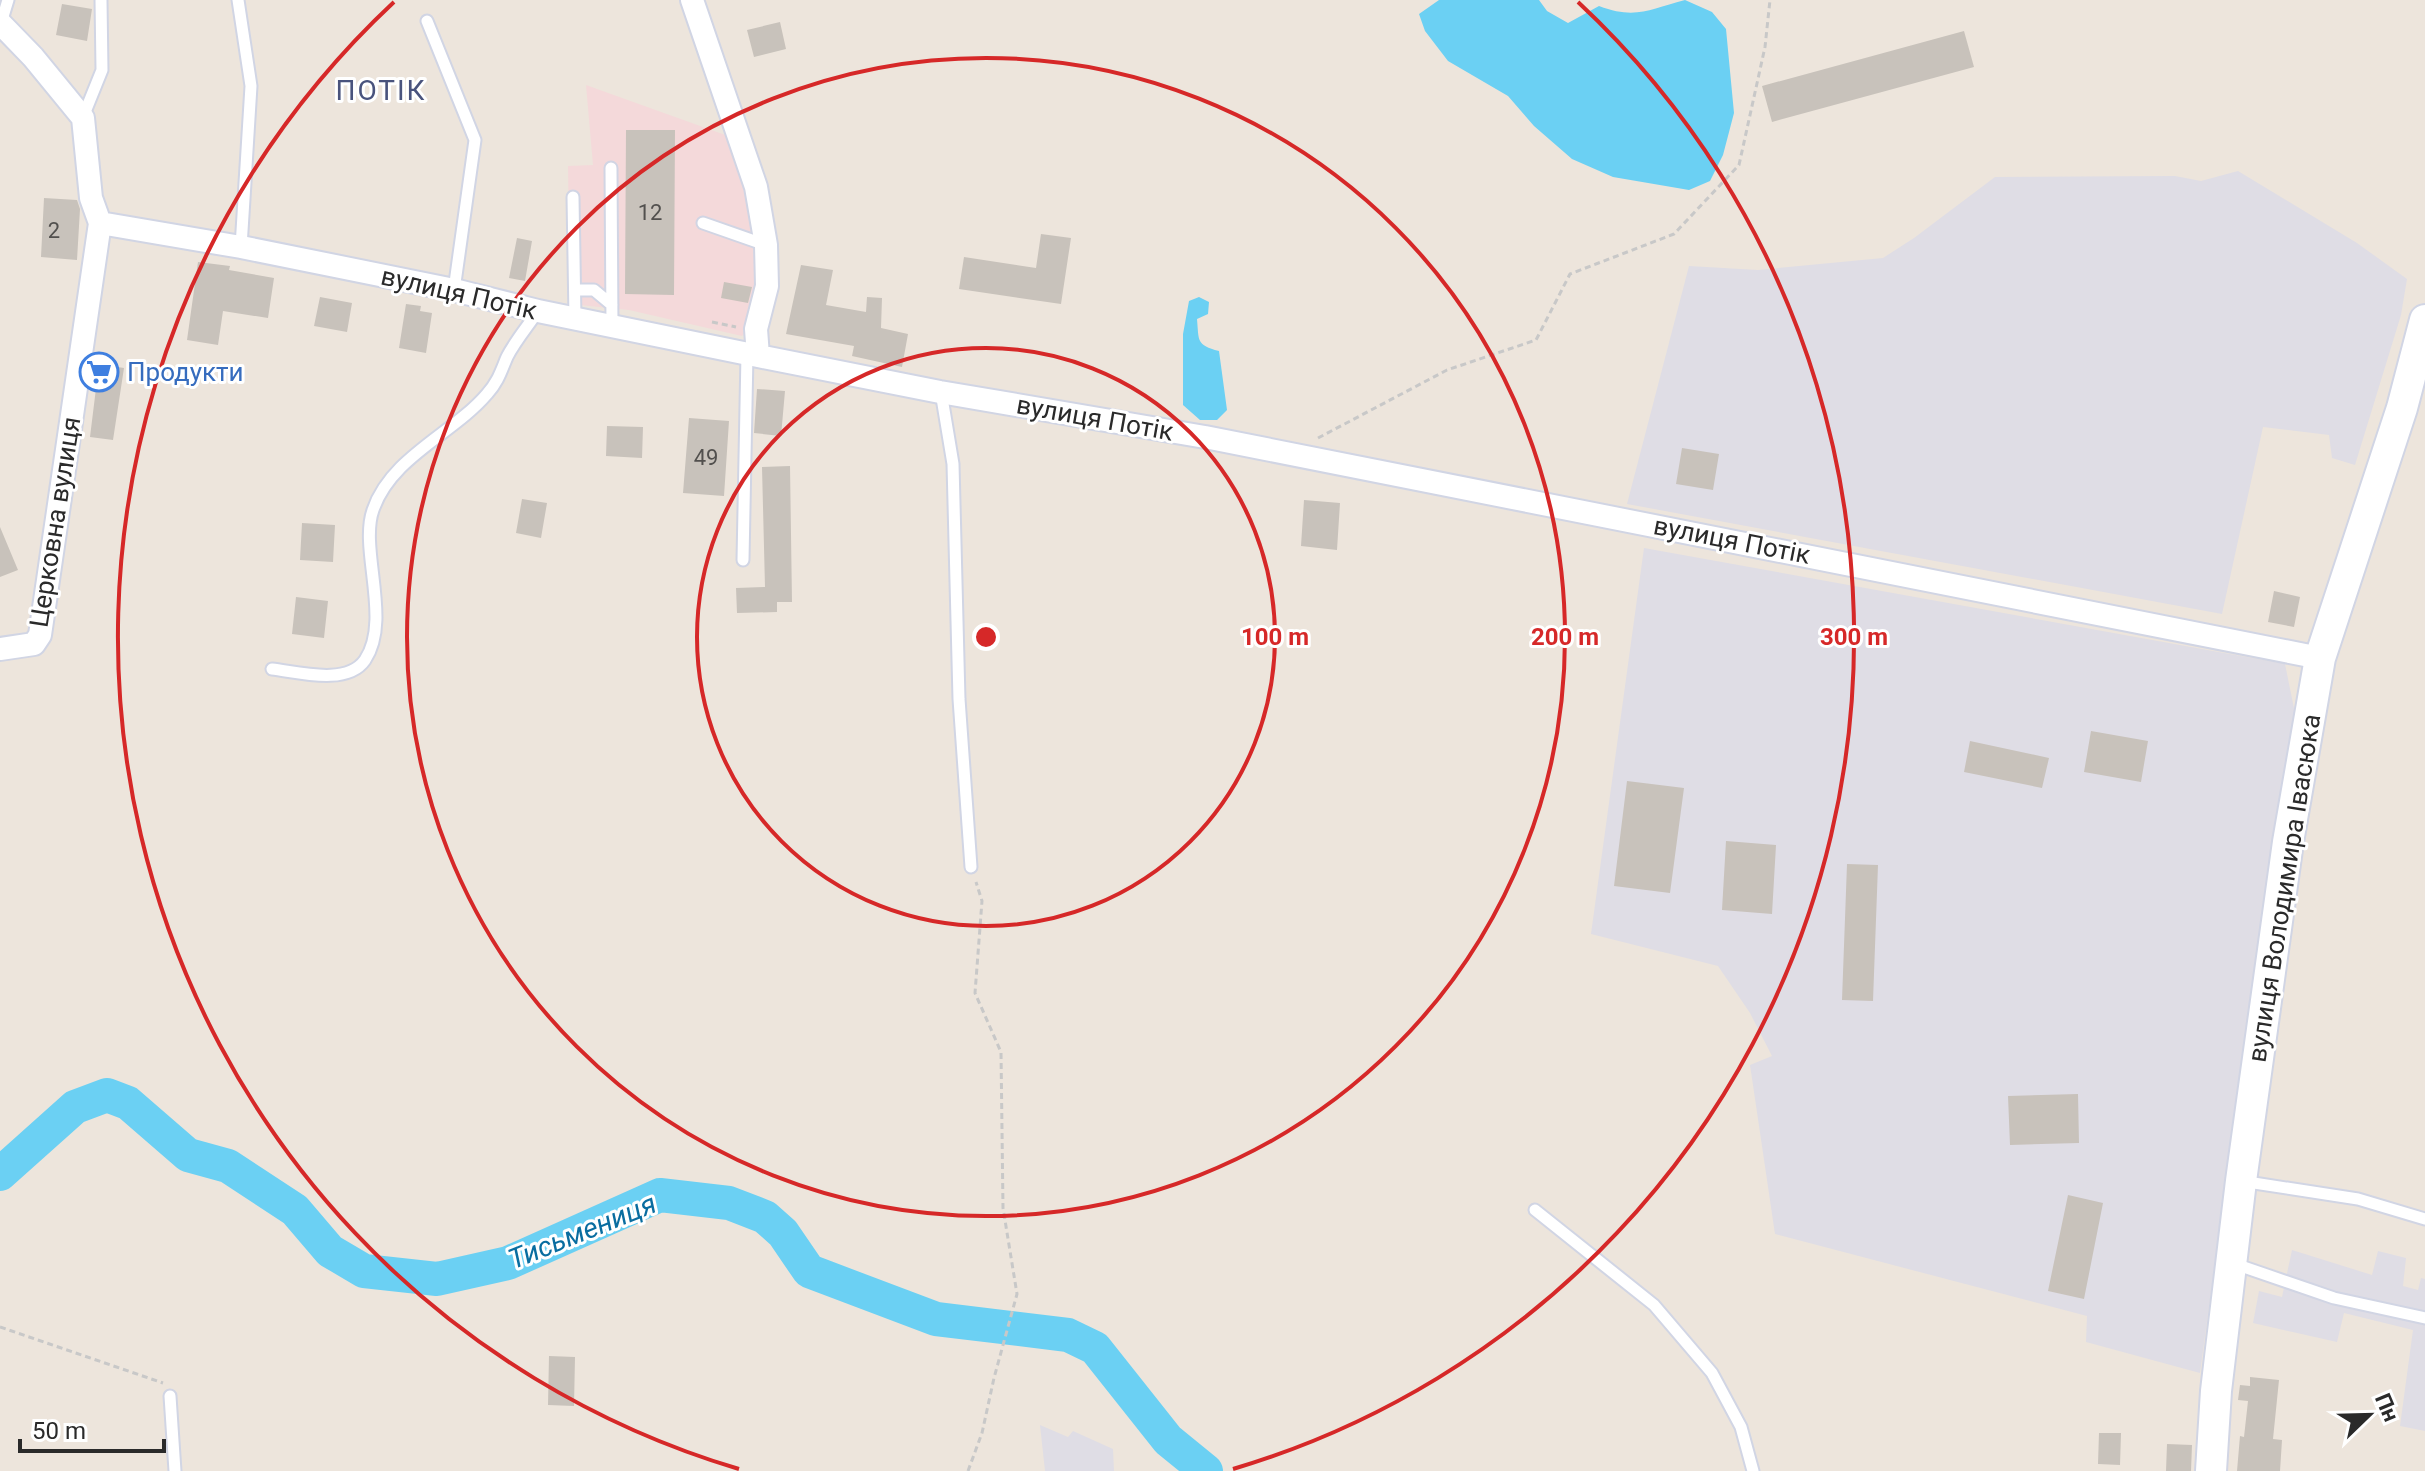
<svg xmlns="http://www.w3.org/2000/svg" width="2425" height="1471" viewBox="0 0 2425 1471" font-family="Roboto,sans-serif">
<rect width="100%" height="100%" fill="#ede5dc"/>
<path fill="#dfdde5" d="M 2238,171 L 2357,243 L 2407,279 L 2401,315 L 2355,465 L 2332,458 L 2329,435 L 2263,427 L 2222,614 L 1627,504 L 1689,266 L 1758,270 L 1883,258 L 1914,238 L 1995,177 L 2175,176 L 2201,181 Z
M 1644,548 L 2285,664 L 2298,728 L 2232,1137 L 2200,1373 L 2086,1342 L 2087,1316 L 1775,1234 L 1750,1065 L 1772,1056 L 1750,1013 L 1718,966 L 1591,934 Z
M 2292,1250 L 2372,1275 L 2378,1251 L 2406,1258 L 2403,1286 L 2418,1290 L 2421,1278 L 2425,1279 L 2425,1431 L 2400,1426 L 2413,1330 L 2344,1313 L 2337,1342 L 2253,1323 L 2259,1291 L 2282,1297 Z
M 1040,1425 L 1068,1437 L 1073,1431 L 1113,1449 L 1114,1471 L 1045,1471 Z"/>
<path fill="#f4d9da" d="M 586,85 L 728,136 L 754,194 L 766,264 L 755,321 L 742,336 L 629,310 L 570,304 L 568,166 L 593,165 Z"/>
<path fill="#6bd0f3" d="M 1439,0 L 1539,0 L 1547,11 L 1568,23 L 1599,6 C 1636,20 1650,9 1685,0 L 1712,12 L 1726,29 L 1734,113 L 1723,155 L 1710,181 L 1689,190 L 1613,177 L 1572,159 L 1534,126 L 1508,96 L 1448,61 L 1425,31 L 1419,14 Z
M 1199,297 L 1209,302 L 1208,314 L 1197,319 C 1199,341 1196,345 1219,351 L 1227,410 L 1217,420 L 1200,420 L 1183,405 L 1183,334 L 1189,301 Z"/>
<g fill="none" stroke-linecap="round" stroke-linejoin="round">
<path stroke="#6bd0f3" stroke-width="34" d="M 0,1174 L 75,1107 L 107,1095 L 128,1103 L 188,1155 L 228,1166 L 295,1210 L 330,1251 L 364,1271 L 437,1279 L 508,1263 L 660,1195 L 729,1203 L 765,1217 L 783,1233 L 809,1271 L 936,1319 L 1068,1335 L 1095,1348 L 1168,1440 L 1206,1471"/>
</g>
<path fill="#c8c2bb" d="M 62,4 L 92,9 L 87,41 L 56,35 Z
M 780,22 L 786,49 L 754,57 L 747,30 Z
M 1964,31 L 1974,67 L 1772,122 L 1762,86 Z
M 626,130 L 675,130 L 674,295 L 625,294 Z
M 44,198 L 77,200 L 80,209 L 77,260 L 41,257 Z
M 1041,234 L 1071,238 L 1061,304 L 959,289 L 964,257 L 1036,268 Z
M 517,238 L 532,241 L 525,281 L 509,278 Z
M 198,262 L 230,266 L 229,270 L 274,278 L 268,318 L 223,311 L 218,345 L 187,340 Z
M 801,265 L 833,270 L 826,305 L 866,312 L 867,297 L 882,298 L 881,328 L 908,334 L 902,367 L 852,356 L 854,346 L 786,334 Z
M 724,282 L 752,287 L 748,303 L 721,298 Z
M 320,297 L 352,303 L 347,332 L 314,326 Z
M 406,304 L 421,306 L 420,311 L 432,313 L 426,353 L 399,348 Z
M 99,364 L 124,368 L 113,440 L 90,437 Z
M 757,389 L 785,391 L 781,436 L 754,433 Z
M 689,418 L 729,421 L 724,496 L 683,493 Z
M 607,426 L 643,427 L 642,458 L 606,456 Z
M 1682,448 L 1719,454 L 1713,490 L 1676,484 Z
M 790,466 L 792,602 L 777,602 L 777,612 L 737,613 L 736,588 L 765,587 L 762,467 Z
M 522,499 L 547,503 L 541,538 L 516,533 Z
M 1304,500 L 1340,503 L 1337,550 L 1301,546 Z
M 302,523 L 335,525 L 333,562 L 300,560 Z
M 0,527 L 18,570 L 0,577 Z
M 2274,591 L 2300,597 L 2294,627 L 2268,622 Z
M 296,597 L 328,601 L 324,638 L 292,634 Z
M 2091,731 L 2148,741 L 2141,782 L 2084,772 Z
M 1970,741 L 2049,758 L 2042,788 L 1964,772 Z
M 1627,781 L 1684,788 L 1670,893 L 1614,886 Z
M 1726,841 L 1776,845 L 1772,914 L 1722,910 Z
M 1847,864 L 1878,865 L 1873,1001 L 1842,1000 Z
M 2078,1094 L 2079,1143 L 2010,1145 L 2008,1096 Z
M 2068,1195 L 2103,1203 L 2084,1299 L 2048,1291 Z
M 549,1356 L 575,1357 L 574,1406 L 548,1405 Z
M 2250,1377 L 2279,1380 L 2273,1439 L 2282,1440 L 2280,1471 L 2237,1471 L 2240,1436 L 2244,1437 L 2248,1401 L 2238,1400 L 2240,1385 L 2250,1386 Z
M 2099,1433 L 2121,1433 L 2120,1465 L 2098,1464 Z
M 2167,1444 L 2192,1445 L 2191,1471 L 2166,1471 Z"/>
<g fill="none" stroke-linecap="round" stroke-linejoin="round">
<defs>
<path id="lane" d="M 238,0 L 251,86 L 241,247
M 427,21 L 475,140 L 454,290
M 1,23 L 8,0
M 83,117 L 102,70 L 101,0
M 611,168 L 612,326
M 573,197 L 575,319
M 703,223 L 766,245
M 575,290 L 594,290 L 612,305
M 941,392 L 953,464 L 959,699 L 971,867
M 743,560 L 747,354
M 272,669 C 298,672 347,686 365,660 C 392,620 359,549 373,510 C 391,457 453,434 487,394 C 498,382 501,371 507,357 C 515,341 528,326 538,311
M 2241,1181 L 2358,1199 L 2425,1219
M 1535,1210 L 1654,1305 L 1712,1373 L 1741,1427 L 1753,1471
M 2232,1263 L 2334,1298 L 2425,1318
M 170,1396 L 175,1471"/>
<path id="street" d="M 692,0 L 756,187 L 766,245 L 767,286 L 756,329 L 758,356
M 0,23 L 33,57 L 83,118 L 91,198 L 100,223 L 241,247 L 454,290 L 538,311 L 758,356 L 940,392 L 1205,437 L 2320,658
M 0,649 L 34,644 L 40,635 L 100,223"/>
<path id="secondary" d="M 2211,1471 L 2216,1391 L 2241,1181 L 2288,842 L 2320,658 L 2402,408 L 2425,320"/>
</defs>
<use href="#lane" stroke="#d1d5e4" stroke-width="15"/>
<use href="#street" stroke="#d1d5e4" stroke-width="26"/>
<use href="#secondary" stroke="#d1d5e4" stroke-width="34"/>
<path stroke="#c8c8c8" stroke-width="3" stroke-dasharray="6 4" stroke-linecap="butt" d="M 712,322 L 736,327
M 1318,438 L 1447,370 L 1536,340 L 1570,274 L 1674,234 L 1739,165 L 1765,47 L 1770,0
M 0,1327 L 163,1383
M 968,1471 L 982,1433 L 994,1378 L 1017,1294 L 1003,1208 L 1001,1052 L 975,993 L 982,901 L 976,882"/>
<use href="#lane" stroke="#fff" stroke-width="11"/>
<use href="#street" stroke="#fff" stroke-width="22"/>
<use href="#secondary" stroke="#fff" stroke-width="30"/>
</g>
<g fill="none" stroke="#d62828" stroke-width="4">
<circle cx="986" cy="637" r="289"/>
<circle cx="986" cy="637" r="579"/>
<path d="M739 1469A868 868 0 0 1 394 2M1578 2A868 868 0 0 1 1233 1469"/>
</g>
<defs>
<symbol id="supermarket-ring" viewBox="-11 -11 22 22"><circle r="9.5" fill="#fff" stroke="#3f7fe0" stroke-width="1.5"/><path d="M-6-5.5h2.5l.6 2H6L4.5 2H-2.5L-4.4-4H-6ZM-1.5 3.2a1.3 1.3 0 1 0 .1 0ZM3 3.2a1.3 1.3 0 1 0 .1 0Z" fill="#3f7fe0"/></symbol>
</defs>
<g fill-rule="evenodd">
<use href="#supermarket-ring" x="77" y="350" width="44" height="44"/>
</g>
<g text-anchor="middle" stroke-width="6" stroke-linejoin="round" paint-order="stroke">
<g font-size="22" fill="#52504e">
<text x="650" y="220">12</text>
<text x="54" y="238">2</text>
<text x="706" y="465">49</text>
</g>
<g font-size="26" fill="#2a2a2a" stroke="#fff">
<text transform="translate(459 293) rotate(13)" y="9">вулиця Потік</text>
<text transform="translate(1095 418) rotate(10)" y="9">вулиця Потік</text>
<text transform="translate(55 522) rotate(-81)" y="9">Церковна вулиця</text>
<text transform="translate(1732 540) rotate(11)" y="9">вулиця Потік</text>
<text transform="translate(2284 888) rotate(-81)" y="9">вулиця Володимира Івасюка</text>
</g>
<g font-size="26" fill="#366cbe" stroke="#fff" text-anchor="start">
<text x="127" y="381">Продукти</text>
</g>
<g font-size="28" letter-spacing="2" fill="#49537d" stroke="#fff">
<text x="381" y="100">ПОТІК</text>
</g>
<g font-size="28" font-style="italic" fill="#096da0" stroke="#fff">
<text transform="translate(582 1231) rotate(-22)" y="10">Тисьмениця</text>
</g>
</g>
<circle cx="986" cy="637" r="12" fill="#d62828" stroke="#fff" stroke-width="4"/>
<g font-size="24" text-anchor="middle" font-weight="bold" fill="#d62828" stroke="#fff" stroke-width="6" stroke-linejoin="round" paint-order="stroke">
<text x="1275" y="645">100 m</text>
<text x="1565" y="645">200 m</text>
<text x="1854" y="645">300 m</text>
</g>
<g transform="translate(2369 1415) rotate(67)" stroke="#ffffff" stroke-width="6" paint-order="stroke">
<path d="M0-6L14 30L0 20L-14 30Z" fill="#2a2a2a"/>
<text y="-12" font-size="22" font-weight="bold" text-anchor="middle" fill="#2a2a2a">Пн</text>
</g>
<path d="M20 1439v12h144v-12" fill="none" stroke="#2a2a2a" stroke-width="4"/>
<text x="32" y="1439" font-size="24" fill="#2a2a2a" stroke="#ffffff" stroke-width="6" paint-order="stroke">50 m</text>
</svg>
